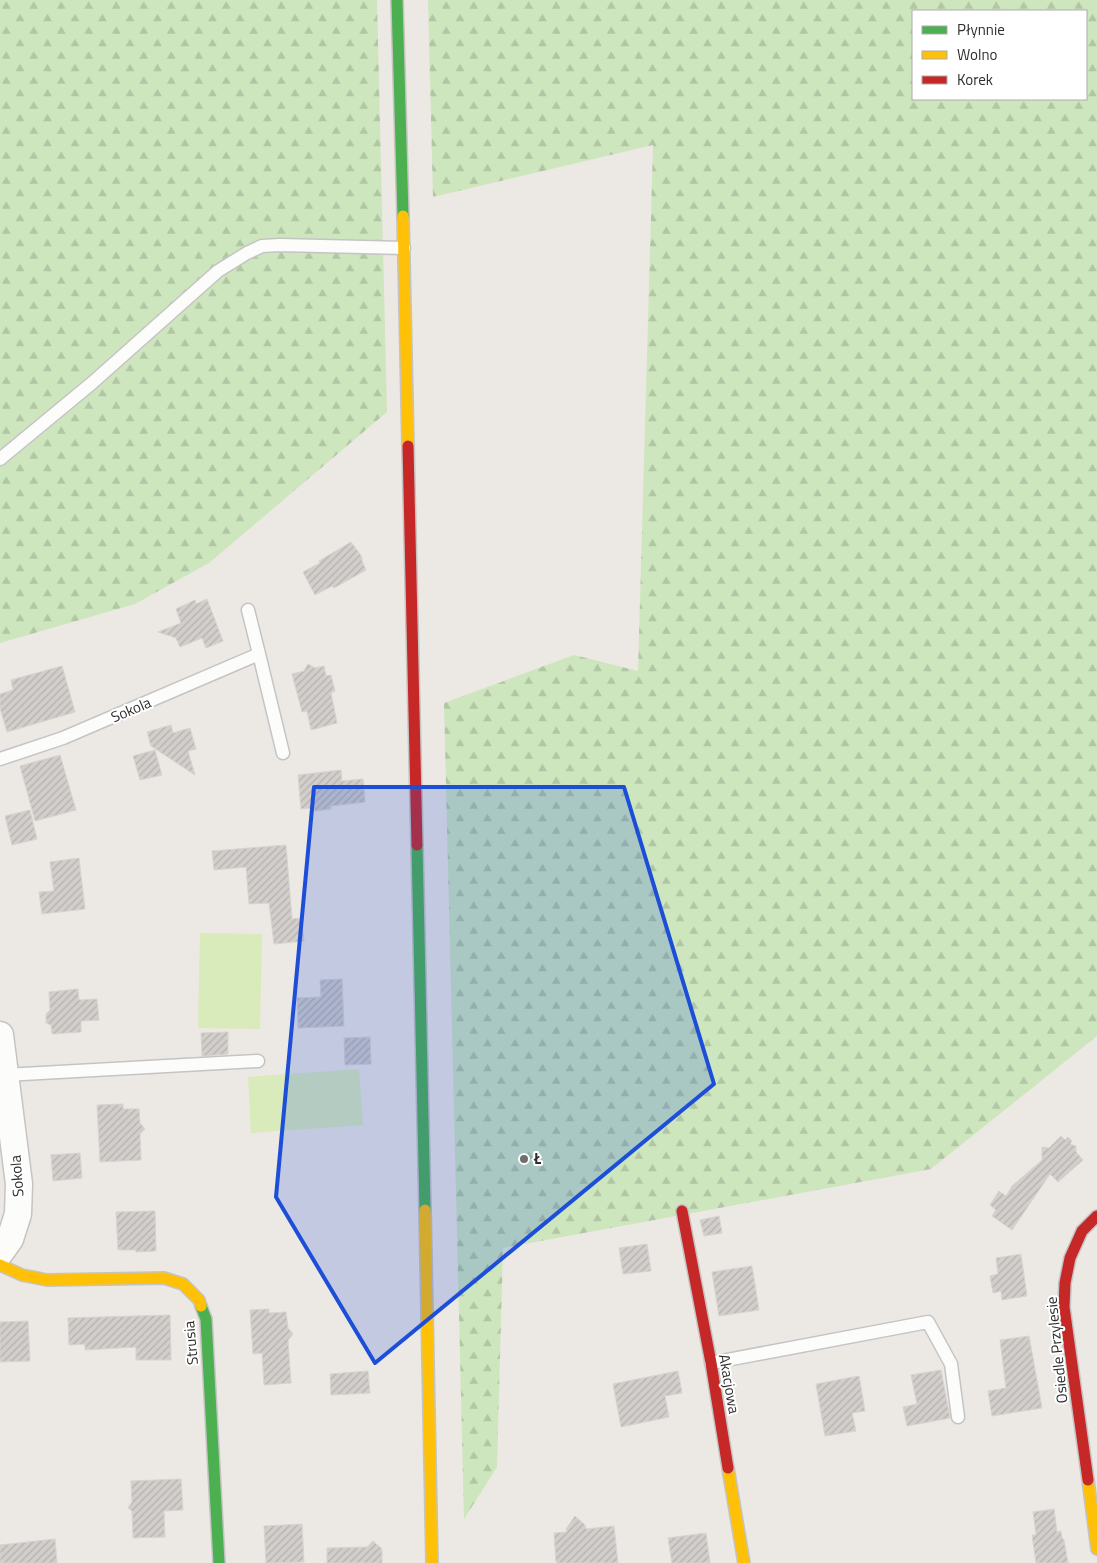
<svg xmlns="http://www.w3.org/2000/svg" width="1097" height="1563" viewBox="0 0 1097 1563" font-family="'Titillium Web',sans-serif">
<defs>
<pattern id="forest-firs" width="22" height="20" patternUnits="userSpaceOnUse" patternTransform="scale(1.25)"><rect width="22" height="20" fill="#cee6be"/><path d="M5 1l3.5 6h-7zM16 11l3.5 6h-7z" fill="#b1c6a4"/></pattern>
<pattern id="building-hatch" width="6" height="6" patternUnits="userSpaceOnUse" patternTransform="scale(1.25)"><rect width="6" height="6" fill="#d1cecb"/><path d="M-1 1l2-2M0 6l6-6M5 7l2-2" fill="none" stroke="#b4b1af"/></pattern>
</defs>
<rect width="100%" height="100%" fill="#ece8e4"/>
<path fill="url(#forest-firs)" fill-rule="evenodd" d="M 0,0 L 377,0 L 387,412 L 209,563 L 135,604 L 0,643 Z
M 428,0 L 1097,0 L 1097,1036 L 931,1169 L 503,1248 L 497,1467 L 464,1519 L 444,703 L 574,655 L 638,671 L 653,145 L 433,197 ZM 913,11 L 1086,11 L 1086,99 L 913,99 Z"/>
<path fill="#d9eabb" d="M 200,933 L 262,934 L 260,1029 L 198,1028 Z
M 359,1069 L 363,1125 L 251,1133 L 248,1077 Z"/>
<path fill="url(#building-hatch)" stroke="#d7d4d0" d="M 351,542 L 362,557 L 362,561 L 366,570 L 334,588 L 332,586 L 315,595 L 303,572 L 320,563 L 319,561 Z
M 207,599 L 223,641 L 206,648 L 202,638 L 180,647 L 176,638 L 158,632 L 181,623 L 176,609 L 195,600 L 196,604 Z
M 308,664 L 315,668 L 324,666 L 326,676 L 331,675 L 335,691 L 331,693 L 337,723 L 311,730 L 307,711 L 302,712 L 292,674 L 304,671 Z
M 62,666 L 75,712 L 7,732 L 0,708 L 0,694 L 13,690 L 11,680 Z
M 171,725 L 173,733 L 190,728 L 196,749 L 188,751 L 195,775 L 151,746 L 147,732 Z
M 155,750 L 162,775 L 140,780 L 133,756 Z
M 60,755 L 76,810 L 35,821 L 20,766 Z
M 341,770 L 342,781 L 363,779 L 365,802 L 331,806 L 331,809 L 315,811 L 314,808 L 301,809 L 298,775 Z
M 30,810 L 37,839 L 12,845 L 5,816 Z
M 286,845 L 292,919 L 301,918 L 304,941 L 274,944 L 269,903 L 249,904 L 246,867 L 214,870 L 212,851 Z
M 79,858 L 85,909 L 42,914 L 39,892 L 54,891 L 50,862 Z
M 342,979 L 344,1026 L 298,1028 L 297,998 L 321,997 L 320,980 Z
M 78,989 L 79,1000 L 97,999 L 99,1020 L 81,1021 L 81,1032 L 52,1034 L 51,1025 L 46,1023 L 46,1014 L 50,1010 L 49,992 Z
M 228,1032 L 228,1054 L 202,1056 L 201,1033 Z
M 370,1037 L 371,1064 L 345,1065 L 344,1038 Z
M 123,1104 L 123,1109 L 139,1109 L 140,1123 L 145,1129 L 140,1134 L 141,1160 L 100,1162 L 97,1105 Z
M 1061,1136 L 1065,1140 L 1068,1137 L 1072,1141 L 1070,1144 L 1076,1146 L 1076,1152 L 1083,1160 L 1058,1182 L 1050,1174 L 1012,1230 L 992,1216 L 996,1210 L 990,1205 L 999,1191 L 1006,1196 L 1012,1186 L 1042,1160 L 1042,1147 L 1049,1148 Z
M 80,1153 L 82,1178 L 53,1181 L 51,1155 Z
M 155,1211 L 156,1251 L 136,1252 L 136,1250 L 118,1250 L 116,1212 Z
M 719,1216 L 722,1233 L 704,1236 L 700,1220 Z
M 647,1244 L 651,1271 L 623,1274 L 619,1248 Z
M 1021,1254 L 1027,1296 L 1002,1300 L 1001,1291 L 993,1293 L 990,1276 L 998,1274 L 996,1258 Z
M 752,1266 L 759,1310 L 719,1316 L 712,1272 Z
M 269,1309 L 269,1313 L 286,1312 L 288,1328 L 293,1334 L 288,1340 L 291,1383 L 264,1385 L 262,1353 L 253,1354 L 250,1310 Z
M 170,1315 L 171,1360 L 136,1360 L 136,1347 L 85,1350 L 85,1344 L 69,1345 L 68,1318 Z
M 28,1321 L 30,1361 L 0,1362 L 0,1322 Z
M 1029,1336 L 1042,1408 L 992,1416 L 988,1391 L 1006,1388 L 1000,1340 Z
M 941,1370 L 950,1418 L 907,1426 L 903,1407 L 917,1404 L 911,1375 Z
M 368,1371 L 370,1393 L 331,1395 L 330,1374 Z
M 678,1371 L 682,1393 L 665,1396 L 669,1417 L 621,1427 L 613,1384 Z
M 859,1376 L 865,1411 L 852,1413 L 856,1431 L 825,1436 L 816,1384 Z
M 181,1479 L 183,1510 L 164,1511 L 165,1537 L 133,1538 L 132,1511 L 128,1508 L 132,1502 L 131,1481 Z
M 1054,1509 L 1057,1532 L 1061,1531 L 1062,1538 L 1064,1540 L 1068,1563 L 1036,1563 L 1032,1535 L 1036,1535 L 1033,1512 Z
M 575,1516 L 585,1525 L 586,1529 L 614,1526 L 618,1563 L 557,1563 L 556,1562 L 554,1533 L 567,1532 L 566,1529 Z
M 302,1524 L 304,1562 L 266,1563 L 264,1526 Z
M 706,1533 L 710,1563 L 672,1563 L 668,1538 Z
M 55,1539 L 57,1563 L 0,1563 L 0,1545 Z
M 373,1541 L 382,1549 L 382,1563 L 327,1563 L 327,1548 L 367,1547 Z"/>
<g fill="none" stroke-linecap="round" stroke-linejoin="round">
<defs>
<path id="lane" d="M 0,459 L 92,383 L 218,271 L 247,253 L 262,246 L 280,245 L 404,248
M 248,610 L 259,654
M 0,759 L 63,738 L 259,654 L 283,753
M 5,1075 L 258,1061
M 711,1363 L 928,1322 L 951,1364 L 958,1417"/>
<path id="street" d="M 0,1035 L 19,1184 L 18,1214 L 10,1239 L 0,1253"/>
<path id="fast" d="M 397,0 L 403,216
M 417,845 L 425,1210
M 201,1306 L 206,1319 L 219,1563"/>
<path id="slow" d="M 403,216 L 408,446
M 425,1210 L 432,1563
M 0,1265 L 22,1275 L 47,1280 L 164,1278 L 183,1284 L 199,1300 L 201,1306
M 728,1468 L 744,1563
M 1088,1480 L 1097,1549"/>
<path id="jam" d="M 408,446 L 417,845
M 682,1211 L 711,1363 L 728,1468
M 1088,1480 L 1064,1307 L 1065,1283 L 1070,1258 L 1082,1231 L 1097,1216"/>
</defs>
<use href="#lane" stroke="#c5c4c5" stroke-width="15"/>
<use href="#street" stroke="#c5c4c5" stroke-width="29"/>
<use href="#fast" stroke="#c5c4c5" stroke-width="14"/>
<use href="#slow" stroke="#c5c4c5" stroke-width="14"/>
<use href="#jam" stroke="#c5c4c5" stroke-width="14"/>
<use href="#lane" stroke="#fcfcfb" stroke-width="12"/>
<use href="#street" stroke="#fcfcfb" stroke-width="26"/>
<use href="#fast" stroke="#4caf50" stroke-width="11"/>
<use href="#slow" stroke="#ffc107" stroke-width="11"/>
<use href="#jam" stroke="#c62828" stroke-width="11"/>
</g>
<path fill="#1d4ed8" fill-opacity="0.2" stroke="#1d4ed8" stroke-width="4" stroke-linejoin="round" d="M 314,787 L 624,787 L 714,1084 L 375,1363 L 276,1197 Z"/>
<circle fill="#706f6e" stroke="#fff" stroke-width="2" cx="524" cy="1159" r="5"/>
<g text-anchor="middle" stroke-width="4" stroke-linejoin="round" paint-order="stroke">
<g font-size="15" fill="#2e2e2e" stroke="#fff">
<text transform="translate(131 710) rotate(-23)" y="5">Sokola</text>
<text transform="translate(17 1176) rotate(-94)" y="5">Sokola</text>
<text transform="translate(191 1343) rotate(-95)" y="5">Strusia</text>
<text transform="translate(1057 1350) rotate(-96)" y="5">Osiedle Przylesie</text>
<text transform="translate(729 1384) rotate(80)" y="5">Akacjowa</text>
</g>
<g font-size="15" font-weight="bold" fill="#2e2e2e" stroke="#fff" text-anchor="start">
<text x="534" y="1164">Ł</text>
</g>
</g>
<rect x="912" y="10" width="175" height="90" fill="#ffffff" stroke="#ababab"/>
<rect x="922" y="26" width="25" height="8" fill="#4caf50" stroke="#ababab"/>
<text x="957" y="35" font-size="15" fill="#2e2e2e">Płynnie</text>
<rect x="922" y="51" width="25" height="8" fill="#ffc107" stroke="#ababab"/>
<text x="957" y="60" font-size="15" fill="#2e2e2e">Wolno</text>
<rect x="922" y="76" width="25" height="8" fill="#c62828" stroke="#ababab"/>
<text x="957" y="85" font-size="15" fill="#2e2e2e">Korek</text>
</svg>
